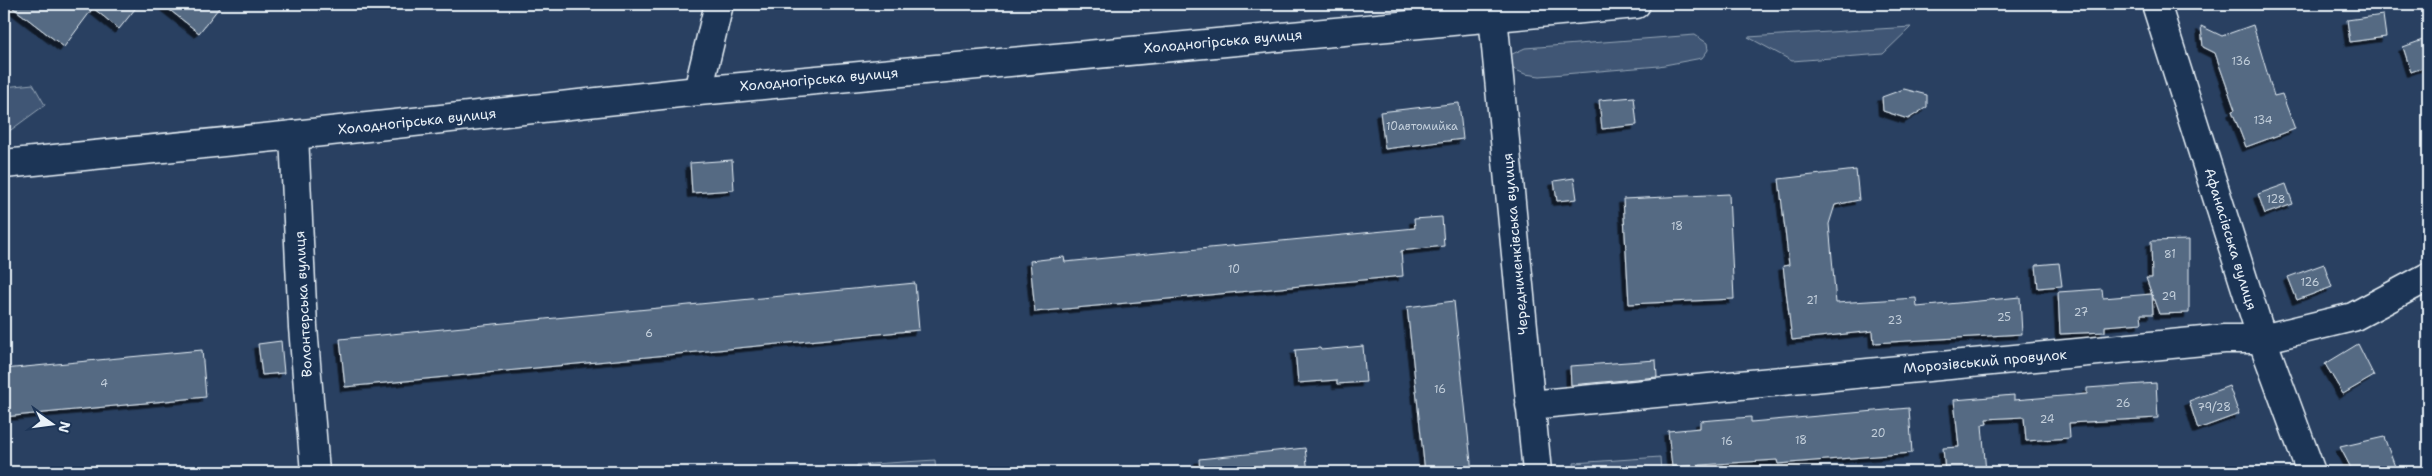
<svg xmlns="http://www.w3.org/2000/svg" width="2432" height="476" viewBox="0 0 2432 476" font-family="'Shantell Sans',sans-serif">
<defs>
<filter id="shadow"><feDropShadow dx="-4.5" dy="4.5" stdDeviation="0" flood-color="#0009"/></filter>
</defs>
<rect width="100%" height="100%" fill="#294061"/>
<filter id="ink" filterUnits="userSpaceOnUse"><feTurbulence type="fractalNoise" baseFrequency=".02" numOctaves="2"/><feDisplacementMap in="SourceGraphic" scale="10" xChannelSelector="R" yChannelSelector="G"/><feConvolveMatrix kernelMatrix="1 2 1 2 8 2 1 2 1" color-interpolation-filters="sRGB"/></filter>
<g filter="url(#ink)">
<path fill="#415774" stroke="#94a4b6" d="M 1911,27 L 1883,54 L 1792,61 L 1748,37 Z
M 1695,35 L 1707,43 L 1708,50 L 1702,58 L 1659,66 L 1540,76 L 1525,74 L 1511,68 L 1506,57 L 1525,48 Z
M 33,84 L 45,105 L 4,135 L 4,87 Z
M 1660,457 L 1661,472 L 1575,472 L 1574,463 Z
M 935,460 L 936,472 L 857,472 L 857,465 Z"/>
<path fill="#556a83" stroke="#e8f1f8" filter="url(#shadow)" d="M 8,4 L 139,4 L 119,29 L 93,8 L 64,47 Z
M 162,4 L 222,4 L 199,33 Z
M 2383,15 L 2386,37 L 2350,42 L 2347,20 Z
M 2253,25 L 2274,96 L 2282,94 L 2295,129 L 2246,147 L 2232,111 L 2235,110 L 2215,53 L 2203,47 L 2201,26 L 2222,36 Z
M 2428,38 L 2428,66 L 2411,72 L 2403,47 Z
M 1904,89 L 1927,95 L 1927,107 L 1908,119 L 1883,111 L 1882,97 Z
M 1634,97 L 1637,125 L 1602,129 L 1599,100 Z
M 1459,103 L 1463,139 L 1385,149 L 1380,112 Z
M 732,160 L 734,190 L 692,193 L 690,163 Z
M 1856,170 L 1859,200 L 1835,205 L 1829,224 L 1836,303 L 1916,298 L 1917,307 L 2020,297 L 2022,334 L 1874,343 L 1873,331 L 1792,340 L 1783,266 L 1789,265 L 1779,179 Z
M 1574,178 L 1577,199 L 1557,201 L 1554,181 Z
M 2286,184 L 2293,204 L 2265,214 L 2258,194 Z
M 1729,194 L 1734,299 L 1629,304 L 1623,199 Z
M 1442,217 L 1444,246 L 1401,251 L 1403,276 L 1035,312 L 1030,261 L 1064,257 L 1065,262 L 1415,228 L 1414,219 Z
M 2189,240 L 2189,313 L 2159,314 L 2146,278 L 2152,278 L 2151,241 Z
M 2059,263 L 2062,286 L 2038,288 L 2036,265 Z
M 2324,264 L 2332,287 L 2297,300 L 2288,277 Z
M 915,283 L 919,330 L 345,387 L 340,339 Z
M 2102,289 L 2103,298 L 2152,294 L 2153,314 L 2141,314 L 2142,323 L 2105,326 L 2105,332 L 2060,334 L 2058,292 Z
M 1454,301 L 1472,472 L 1425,472 L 1407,307 Z
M 281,341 L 284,373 L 262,375 L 258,344 Z
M 2358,344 L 2374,376 L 2343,394 L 2325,364 Z
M 1363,346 L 1366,382 L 1337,384 L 1337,380 L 1298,383 L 1295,350 L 1320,348 L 1321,350 Z
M 202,350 L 206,397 L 4,417 L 4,369 Z
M 1656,360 L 1657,377 L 1571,385 L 1570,366 Z
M 2156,383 L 2158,418 L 2069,423 L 2070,438 L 2026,441 L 2024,417 L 1986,419 L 1987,424 L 1982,425 L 1986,472 L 1945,472 L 1943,448 L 1959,447 L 1954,400 L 2014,395 L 2014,400 L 2087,394 L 2087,388 Z
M 2229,386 L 2239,414 L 2198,429 L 2189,401 Z
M 1909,408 L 1912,453 L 1778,464 L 1777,460 L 1672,467 L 1668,431 L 1700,428 L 1700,421 L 1751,417 L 1751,422 Z
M 2384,437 L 2397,472 L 2353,472 L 2340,447 Z
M 1305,448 L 1308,472 L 1200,472 L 1199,459 Z"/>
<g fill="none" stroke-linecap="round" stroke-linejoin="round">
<defs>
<path id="minor" d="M 2156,4 L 2262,339 L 2311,472
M 1493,16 L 1537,472
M 1530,405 L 2224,339 L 2262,339 L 2353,317 L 2428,277"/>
<path id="tertiary" d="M 698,91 L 719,4"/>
<path id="secondary" d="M 294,135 L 698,91 L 1636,4"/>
<path id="primary" d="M 4,164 L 294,135 L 303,327 L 315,472"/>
</defs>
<use href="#minor" stroke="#e8f1f8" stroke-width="31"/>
<use href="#tertiary" stroke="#e8f1f8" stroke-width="31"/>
<use href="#secondary" stroke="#e8f1f8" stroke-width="31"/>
<use href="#primary" stroke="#e8f1f8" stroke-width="31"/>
<use href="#minor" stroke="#1d3557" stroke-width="28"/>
<use href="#tertiary" stroke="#1d3557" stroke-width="28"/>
<use href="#secondary" stroke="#1d3557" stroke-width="28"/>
<use href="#primary" stroke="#1d3557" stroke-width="28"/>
</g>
</g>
<g text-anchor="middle" stroke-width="4" stroke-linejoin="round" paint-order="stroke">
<g font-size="11" fill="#c3cfdb">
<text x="2241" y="65">136</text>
<text x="2263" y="124">134</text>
<text x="1422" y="130">10автомийка</text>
<text x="2276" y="203">128</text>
<text x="1677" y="230">18</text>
<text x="2170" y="258">81</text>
<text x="1234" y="273">10</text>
<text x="2310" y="286">126</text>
<text x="2169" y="300">29</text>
<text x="1812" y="304">21</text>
<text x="2081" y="316">27</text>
<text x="2004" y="321">25</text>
<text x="1895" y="324">23</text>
<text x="649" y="337">6</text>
<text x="104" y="387">4</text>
<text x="1440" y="393">16</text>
<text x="2123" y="407">26</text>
<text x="2214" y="411">79/28</text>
<text x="2047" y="423">24</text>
<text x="1878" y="437">20</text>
<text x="1801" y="444">18</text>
<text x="1727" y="445">16</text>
</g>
<g font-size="14" fill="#e8f1f8" stroke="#1d3557">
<text transform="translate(1223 41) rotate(-5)" y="5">Холодногірська вулиця</text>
<text transform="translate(819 79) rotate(-5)" y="5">Холодногірська вулиця</text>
<text transform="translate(417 121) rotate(-6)" y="5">Холодногірська вулиця</text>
<text transform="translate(2231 239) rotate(73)" y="5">Афанасівська вулиця</text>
<text transform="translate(1515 244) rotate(-95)" y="5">Чередниченківська вулиця</text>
<text transform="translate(303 304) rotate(-93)" y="5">Волонтерська вулиця</text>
<text transform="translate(1985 361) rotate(-5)" y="5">Морозівський провулок</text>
</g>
</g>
<rect width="2432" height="476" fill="none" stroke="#1d3557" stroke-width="20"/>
<rect x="10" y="10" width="2412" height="456" fill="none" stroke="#e8f1f8" stroke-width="2" filter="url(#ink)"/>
<g transform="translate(52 424) rotate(104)" stroke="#1d3557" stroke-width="4" paint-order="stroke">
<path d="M0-4L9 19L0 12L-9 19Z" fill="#e8f1f8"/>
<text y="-8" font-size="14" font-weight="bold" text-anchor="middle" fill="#e8f1f8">N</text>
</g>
</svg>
